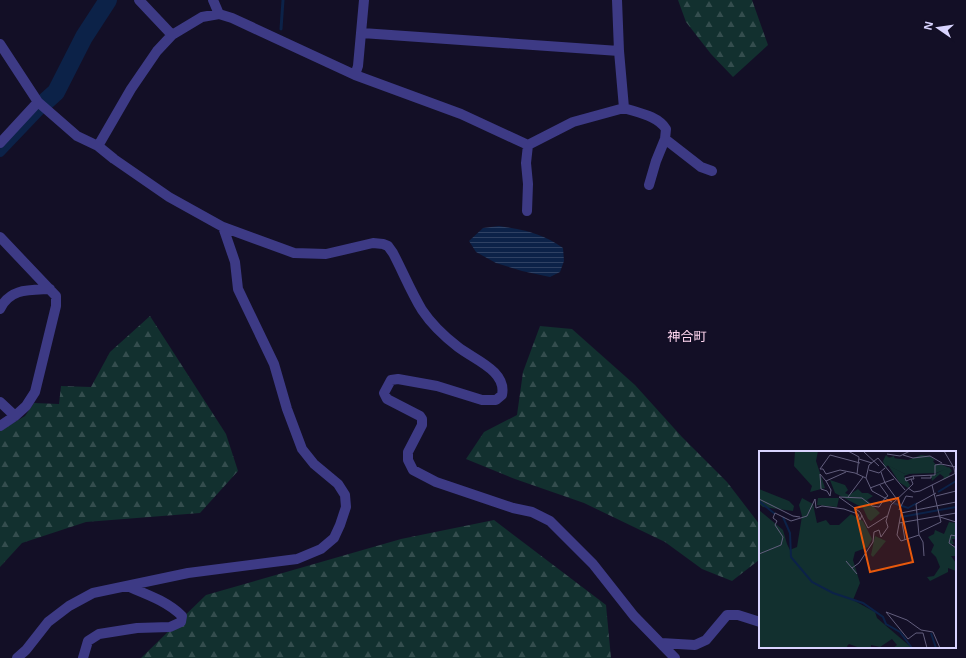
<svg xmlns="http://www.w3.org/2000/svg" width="966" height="658" viewBox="0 0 966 658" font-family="'Noto Sans','Noto Sans JP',sans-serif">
<defs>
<pattern id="forest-firs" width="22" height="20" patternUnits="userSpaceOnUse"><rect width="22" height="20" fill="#12302f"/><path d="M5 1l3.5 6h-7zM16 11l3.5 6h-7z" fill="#344d4e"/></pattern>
<pattern id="water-rules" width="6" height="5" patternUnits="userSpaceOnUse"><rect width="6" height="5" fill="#0c2248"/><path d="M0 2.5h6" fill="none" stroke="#2f4163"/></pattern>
</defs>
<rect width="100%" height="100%" fill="#130f26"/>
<path fill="url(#forest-firs)" d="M 678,0 L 752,0 L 768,45 L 733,77 L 711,54 L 686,22 Z
M 150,316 L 226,434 L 238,471 L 200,513 L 86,522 L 22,543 L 0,567 L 0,431 L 25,416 L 34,403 L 59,404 L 61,386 L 91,387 L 110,352 Z
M 540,326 L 572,329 L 635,385 L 682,437 L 727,482 L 760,525 L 759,560 L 732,581 L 702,569 L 665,542 L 584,503 L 515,479 L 466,459 L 484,432 L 517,415 L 523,372 Z
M 494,520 L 606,605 L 611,658 L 141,658 L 206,595 L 401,539 Z"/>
<path fill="url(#water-rules)" d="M 499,226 C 525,230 542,233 563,248 L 564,261 L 560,272 L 550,277 L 522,271 L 496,263 L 476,252 L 469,241 L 483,228 Z"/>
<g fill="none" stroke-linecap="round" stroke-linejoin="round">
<path stroke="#0c2248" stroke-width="3" d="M 281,29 L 283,0"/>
<path stroke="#0c2248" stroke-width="10" d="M 0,152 L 41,109"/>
<path stroke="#0c2248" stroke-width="18" d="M 46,101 L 56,92 L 84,37 L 108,0"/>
<path stroke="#3d3a85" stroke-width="10" d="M 139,0 L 172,35
M 213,0 L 219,14
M 362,33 L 619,51
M 0,44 L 38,102 L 77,136 L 98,146 L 114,159 L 169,197 L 223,227 L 294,253 L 326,254 L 373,243 L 383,244 L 388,246 L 393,253 C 403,272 411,292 422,310 C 432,325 445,337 458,347 C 475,360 507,371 502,395 L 496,400 L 482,400 L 437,386 L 398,379 L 391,380 L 384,393 L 387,399 L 420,416 L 422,419 L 422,425 L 408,452 L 408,460 L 413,470 L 436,482 L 513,508 L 532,512 L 550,521 L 593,564 L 634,616 L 675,658
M 355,75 L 358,66 L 364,0
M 624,108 C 639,113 658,116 666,129 L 665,139 L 701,167 L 712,171
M 0,143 L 38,102
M 528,145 L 573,122 L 624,108 L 619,51 L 617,0
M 98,146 L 131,89 L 157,51 L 172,35 L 202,17 L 219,14 L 232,18 L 355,75 L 461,114 L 528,145
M 649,185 L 656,161 L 665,139
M 527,211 L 528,184 L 526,163 L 528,145
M 0,237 L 56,296 L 56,306 L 35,392 L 26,406 L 15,416 L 0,426
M 0,309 C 10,288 30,290 50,289
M 0,402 L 15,416
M 661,643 L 695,645 L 706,640 L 727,615 L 738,615 L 760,622
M 17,658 L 26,650 L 48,622 L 69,606 L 93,593 L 188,573 L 297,559 L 321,549 L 334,538 L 340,525 L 346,507 L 345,495 L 338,484 L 314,464 L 302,449 L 287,409 L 274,364 L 238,289 L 235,262 L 223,227
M 83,658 L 88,641 L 99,634 L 137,628 L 170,627 L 181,622 L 182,616 C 167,601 146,594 127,586"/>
</g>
<g text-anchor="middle" stroke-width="3.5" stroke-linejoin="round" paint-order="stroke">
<g font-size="13" fill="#ffd6f0" stroke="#130f26">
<text x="687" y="341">神合町</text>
</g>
</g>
<g transform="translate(759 451)">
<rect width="197" height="197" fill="#130f26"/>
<path d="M 36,0 L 59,0 L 57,10 L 66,37 L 51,41 L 53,35 L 35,15 ZM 127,4 L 130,7 L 135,5 L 136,9 L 129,14 L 146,23 L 153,22 L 145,25 L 151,34 L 149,37 L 140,31 L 129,14 L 126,17 L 124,10 ZM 190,16 L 193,20 L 190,23 L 191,25 L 183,29 L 185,26 L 181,23 L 173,30 L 172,25 ZM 71,29 L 86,34 L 89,39 L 86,42 L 90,44 L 99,38 L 103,42 L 109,42 L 114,45 L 108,49 L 121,62 L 112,70 L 109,68 L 104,57 L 76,42 ZM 0,38 L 30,50 L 35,55 L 34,60 L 4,56 L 0,53 ZM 43,47 L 54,53 L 58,72 L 67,69 L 71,74 L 80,74 L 92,63 L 104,70 L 113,88 L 109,96 L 96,101 L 94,109 L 101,132 L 94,149 L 116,161 L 118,167 L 153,197 L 134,197 L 138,194 L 133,188 L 121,196 L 112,194 L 112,197 L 101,197 L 90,193 L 88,195 L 89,197 L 0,197 L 0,59 L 24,79 L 28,93 L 31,99 L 33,98 L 38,96 L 43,65 L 40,54 ZM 59,47 L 80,47 L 78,56 L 58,54 ZM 190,71 L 197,72 L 197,88 L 193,88 L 195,93 L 191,93 L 197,97 L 197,105 L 192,105 L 197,112 L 197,120 L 189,117 L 189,121 L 171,130 L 168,126 L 175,125 L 181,116 L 177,106 L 172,101 L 175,94 L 169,86 L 175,83 L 176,79 L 185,83 ZM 116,85 L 127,90 L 114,106 L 112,104 Z" fill="#12302f"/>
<path d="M 162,4 L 171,5 L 176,9 L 174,10 L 177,14 L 182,13 L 190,17 L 177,22 L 146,23 L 128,14 L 126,6 L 149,9 Z" fill="#12302f"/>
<path fill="none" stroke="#0c2248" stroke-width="2" d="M 179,41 L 197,30M 0,50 L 16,63M 134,52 L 149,57 L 158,52M 24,66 L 31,82 L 32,106 L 53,131 L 74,142 L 104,152 L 124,166 L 127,173 L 141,181 L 153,197M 142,66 L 197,56M 172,182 L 177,197"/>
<path fill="none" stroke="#625e7d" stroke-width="1" d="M 89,0 L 100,6 L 98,23M 185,0 L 195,17 L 196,23M 105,1 L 120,15M 128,3 L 141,5 L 151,0M 144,4 L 154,7 L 171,5 L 183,12M 100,8 L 113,12M 101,12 L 71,4 L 61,18 L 64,18 L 67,23 L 81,19 L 96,22 L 107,27 L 113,40 L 133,51M 110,19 L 120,22 L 126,17M 122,21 L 126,32 L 137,47M 107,27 L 110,14 L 119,7 L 146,39M 162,27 L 172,27 L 172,24M 152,28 L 147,30 L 146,27 L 154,25M 67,30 L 72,39 L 71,45 L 68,40 L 62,38 L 61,23 L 67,30 L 87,21M 121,34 L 129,45 L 126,47M 111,37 L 135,28M 149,37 L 155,41 L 161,40 L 197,22M 177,45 L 197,40M 89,46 L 104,26M 126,47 L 120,56 L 113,55 L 103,47 L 80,46 L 101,61 L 109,77 L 128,65M 0,48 L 34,65 L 41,66M 140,59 L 147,45 L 154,46M 142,62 L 138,84 L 142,90 L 160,84 L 157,53 L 177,42M 142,62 L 197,51M 181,66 L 197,71M 143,71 L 146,89M 140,72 L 197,62M 161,81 L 182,71 L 173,34M 160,84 L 164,91 L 165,105M 197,85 L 192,84 L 190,92 L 197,97M 0,103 L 22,94 L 24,86 L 16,74 L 18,70 L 14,67 L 16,62 L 32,70 L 48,65 L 56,48 L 57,57 L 63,55 L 85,58 L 99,63 L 101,69 L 103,64M 87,110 L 98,123M 93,117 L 100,112 L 114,91 L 115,81 L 120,79 L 122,86 L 129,76 L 127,70 L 132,54 L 154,33 L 152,28 L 155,28 L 154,25 L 176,24 L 176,14 L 182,13 L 197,16M 127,161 L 148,169 L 162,179 L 174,181 L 181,197M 127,161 L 149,188 L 157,182 L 164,182 L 168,197"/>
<path fill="#e8590c" fill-opacity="0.15" stroke="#e8590c" stroke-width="2" d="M 139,47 L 154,111 L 111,121 L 96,57 Z"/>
<rect width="197" height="197" fill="none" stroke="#d9d4ff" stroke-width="2"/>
</g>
<g transform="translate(938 28) rotate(283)" stroke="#130f26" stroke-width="3" paint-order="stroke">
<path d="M0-3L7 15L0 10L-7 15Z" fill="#d9d4ff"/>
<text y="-6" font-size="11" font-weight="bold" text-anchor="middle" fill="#d9d4ff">N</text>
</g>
</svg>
